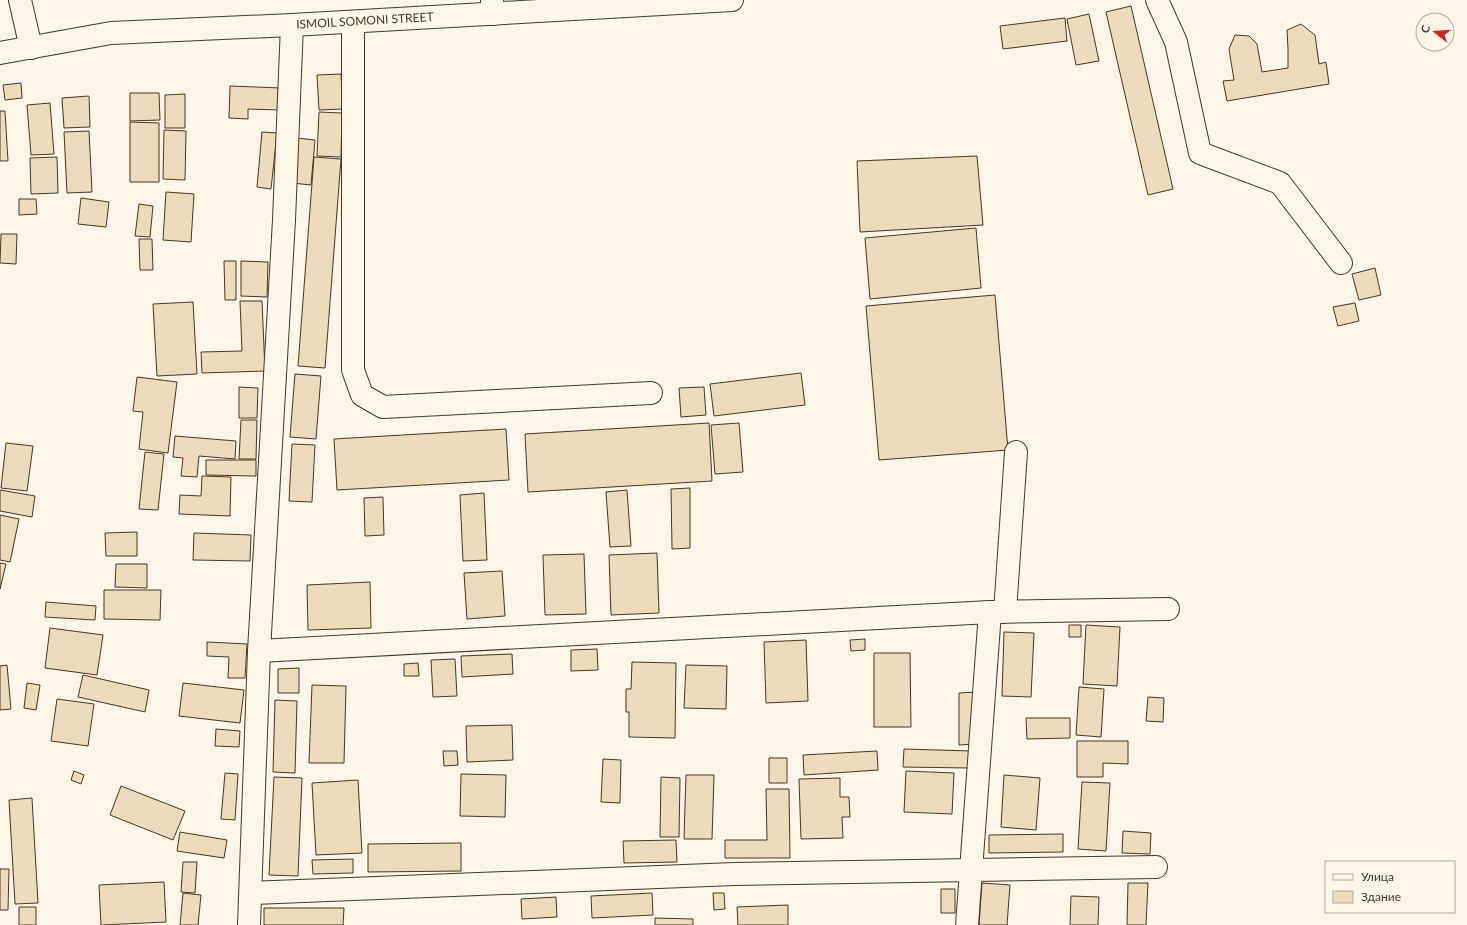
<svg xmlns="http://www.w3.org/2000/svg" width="1467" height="925" viewBox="0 0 1467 925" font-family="Lato,sans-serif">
<rect width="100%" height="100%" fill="#fbf6e9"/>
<path fill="#ecdcbc" stroke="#4a3520" d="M 1131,6 L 1173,189 L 1148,195 L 1106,12 Z
M 1089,14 L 1099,61 L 1076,65 L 1067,19 Z
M 1065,18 L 1067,41 L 1003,49 L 1000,26 Z
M 1301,24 L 1315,35 L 1319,64 L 1326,62 L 1329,84 L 1227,101 L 1223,81 L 1234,80 L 1229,49 L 1235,35 L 1249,36 L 1257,44 L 1262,72 L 1288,68 L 1288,49 L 1287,30 Z
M 341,74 L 343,109 L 319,110 L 317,75 Z
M 21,83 L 22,98 L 5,100 L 3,85 Z
M 230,86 L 281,88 L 280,110 L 248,109 L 248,119 L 229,118 Z
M 130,93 L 159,93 L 160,120 L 130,121 Z
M 185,94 L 185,128 L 165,128 L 165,95 Z
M 89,96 L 90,127 L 64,128 L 62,98 Z
M 50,103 L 54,154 L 31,155 L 27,105 Z
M 0,111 L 5,111 L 8,161 L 0,161 Z
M 319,112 L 342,113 L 341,157 L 317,156 Z
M 130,122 L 159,123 L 159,182 L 130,182 Z
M 164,130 L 186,131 L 185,180 L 163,179 Z
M 89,131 L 92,192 L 67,193 L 64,132 Z
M 262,132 L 277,133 L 271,189 L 257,187 Z
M 296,138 L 315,140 L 311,185 L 292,183 Z
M 977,156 L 983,225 L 860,232 L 857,161 Z
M 57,157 L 58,193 L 31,194 L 30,158 Z
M 314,157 L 341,159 L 325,368 L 298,366 Z
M 166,192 L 194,194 L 191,242 L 163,240 Z
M 81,198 L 109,202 L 106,227 L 78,224 Z
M 19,199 L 36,199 L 37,214 L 19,215 Z
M 139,204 L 153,206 L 150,237 L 135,236 Z
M 976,228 L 981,288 L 870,299 L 865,238 Z
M 1,234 L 17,234 L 16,264 L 0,263 Z
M 139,239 L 152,239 L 153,270 L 140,270 Z
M 224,261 L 236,261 L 236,300 L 225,300 Z
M 241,261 L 268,262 L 267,297 L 241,296 Z
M 1375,268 L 1381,295 L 1359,300 L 1352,274 Z
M 995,295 L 1008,450 L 879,460 L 866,306 Z
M 240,301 L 262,301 L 265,371 L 202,373 L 201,352 L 242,351 Z
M 193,302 L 197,374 L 157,376 L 153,304 Z
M 1355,303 L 1359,321 L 1338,326 L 1333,307 Z
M 801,373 L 805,405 L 714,416 L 710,384 Z
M 295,374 L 321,376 L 316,439 L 290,437 Z
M 137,377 L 177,382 L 168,453 L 139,449 L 143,412 L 133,411 Z
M 239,387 L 258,388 L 257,418 L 239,418 Z
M 704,387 L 706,415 L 681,417 L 679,388 Z
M 241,420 L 257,420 L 256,459 L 239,459 Z
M 709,423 L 712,481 L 528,492 L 525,434 Z
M 739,423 L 743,472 L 715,474 L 711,425 Z
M 506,429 L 509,480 L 337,490 L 334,439 Z
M 175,436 L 236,441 L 235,459 L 199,456 L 197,477 L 181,476 L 183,458 L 173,457 Z
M 6,443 L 33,446 L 27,491 L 1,488 Z
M 292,444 L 315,445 L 312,502 L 289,501 Z
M 145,452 L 164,454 L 158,510 L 139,509 Z
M 206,460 L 256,460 L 256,476 L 206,475 Z
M 202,476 L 231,477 L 230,516 L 179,514 L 180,495 L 201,496 Z
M 690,488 L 690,548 L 672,549 L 671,489 Z
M 0,490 L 35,496 L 32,517 L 0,511 Z
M 627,490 L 631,546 L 610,547 L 606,492 Z
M 484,493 L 487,560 L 463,561 L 460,495 Z
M 383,497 L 384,535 L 365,536 L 364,498 Z
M 0,515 L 19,519 L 10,562 L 0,560 Z
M 137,532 L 137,556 L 106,556 L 105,533 Z
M 194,533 L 251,535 L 250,561 L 193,560 Z
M 657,553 L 659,613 L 611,615 L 609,555 Z
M 584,554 L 586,614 L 545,615 L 543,555 Z
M 0,563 L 6,564 L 0,589 Z
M 116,564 L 147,564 L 147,588 L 115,587 Z
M 502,571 L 505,616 L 467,619 L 464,573 Z
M 370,582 L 371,628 L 308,630 L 307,585 Z
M 104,590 L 161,590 L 160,620 L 104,619 Z
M 46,602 L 96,606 L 95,620 L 45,617 Z
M 1069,625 L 1081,625 L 1081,637 L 1069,637 Z
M 1086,625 L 1120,627 L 1117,686 L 1083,684 Z
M 50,628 L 103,635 L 97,675 L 45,668 Z
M 1004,632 L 1034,633 L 1031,697 L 1002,696 Z
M 865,639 L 865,650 L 851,651 L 850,640 Z
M 806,640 L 808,701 L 766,703 L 764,642 Z
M 207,642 L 247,644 L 245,678 L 228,678 L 229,657 L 207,656 Z
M 597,649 L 598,670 L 571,671 L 571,650 Z
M 874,653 L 910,653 L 911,727 L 874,727 Z
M 512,654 L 513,674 L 462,677 L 461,656 Z
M 455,659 L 457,696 L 433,697 L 431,660 Z
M 632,662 L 676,663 L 675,738 L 629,737 L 629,712 L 626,712 L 626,689 L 631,689 Z
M 418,663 L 419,676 L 404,676 L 404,664 Z
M 7,665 L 11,709 L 0,710 L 0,666 Z
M 686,665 L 727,666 L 726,709 L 684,708 Z
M 299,668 L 299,693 L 278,693 L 278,669 Z
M 83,675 L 149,690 L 145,712 L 78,697 Z
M 27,683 L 40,685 L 36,710 L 24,708 Z
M 183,683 L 244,690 L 240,723 L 179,716 Z
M 312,685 L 346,686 L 344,763 L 309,763 Z
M 1079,687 L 1104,689 L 1101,737 L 1076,735 Z
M 976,692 L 976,744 L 959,745 L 959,693 Z
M 1148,697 L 1164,698 L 1163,722 L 1146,721 Z
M 57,699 L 94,704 L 88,746 L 51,741 Z
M 275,700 L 297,701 L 295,773 L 273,772 Z
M 1026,718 L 1070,718 L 1070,738 L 1027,739 Z
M 512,725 L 513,760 L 467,762 L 466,726 Z
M 216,729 L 240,731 L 239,747 L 215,746 Z
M 1077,741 L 1128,741 L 1128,764 L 1103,763 L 1103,777 L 1077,777 Z
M 904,749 L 971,751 L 970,768 L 903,767 Z
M 443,751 L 457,751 L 458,765 L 444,766 Z
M 877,751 L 878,770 L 804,775 L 803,755 Z
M 769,758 L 787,758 L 787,783 L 769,783 Z
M 603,759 L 621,760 L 620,803 L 601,802 Z
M 74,771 L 84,775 L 81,784 L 71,780 Z
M 906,771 L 954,773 L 952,814 L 904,812 Z
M 225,773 L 238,774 L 235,820 L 221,819 Z
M 461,774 L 506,775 L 505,817 L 460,816 Z
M 686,775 L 714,775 L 712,839 L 684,839 Z
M 1004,775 L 1040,778 L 1036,830 L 1001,827 Z
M 274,777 L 302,778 L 298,876 L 269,875 Z
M 661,777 L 680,778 L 679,837 L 660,837 Z
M 840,778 L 840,797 L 849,797 L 850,817 L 842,817 L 843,838 L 801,839 L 799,779 Z
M 358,780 L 362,853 L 316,855 L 312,783 Z
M 1082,782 L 1110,783 L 1106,851 L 1078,849 Z
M 121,786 L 185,811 L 173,840 L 110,815 Z
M 766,789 L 789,789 L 790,858 L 725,858 L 725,840 L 767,840 Z
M 32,798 L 38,903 L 15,904 L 9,800 Z
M 1123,831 L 1151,833 L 1150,854 L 1122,853 Z
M 180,832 L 227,840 L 224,858 L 177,851 Z
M 1063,834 L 1063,852 L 989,853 L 989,835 Z
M 676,840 L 677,862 L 624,863 L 623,841 Z
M 461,843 L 461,871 L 368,872 L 368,844 Z
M 353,859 L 353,873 L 313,874 L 312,860 Z
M 183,862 L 197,862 L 195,893 L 181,892 Z
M 0,869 L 9,869 L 8,910 L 0,910 Z
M 164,882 L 166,922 L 101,925 L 99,885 Z
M 982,883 L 1010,885 L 1007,925 L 979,925 Z
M 1128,883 L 1148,883 L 1146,925 L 1127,925 Z
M 941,889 L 955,889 L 955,913 L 941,913 Z
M 183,893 L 201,895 L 198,925 L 180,925 Z
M 652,893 L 653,915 L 592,918 L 591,896 Z
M 713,893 L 724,893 L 725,909 L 714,910 Z
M 1071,896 L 1099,897 L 1098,925 L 1070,925 Z
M 556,897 L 557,917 L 522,919 L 521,899 Z
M 788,905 L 788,925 L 738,925 L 737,907 Z
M 19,907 L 36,907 L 36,925 L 19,925 Z
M 264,908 L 344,908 L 343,925 L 264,925 Z
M 655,918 L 693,919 L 693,925 L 655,925 Z"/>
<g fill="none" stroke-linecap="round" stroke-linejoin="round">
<defs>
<path id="minor" d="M 20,0 L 31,48
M 492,0 L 493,14
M 1157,0 L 1176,42 L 1200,153 L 1280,183 L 1341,263
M 353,22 L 353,370 L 362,395 L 383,407 L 651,393
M 1005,612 L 1016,452
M 259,651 L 990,612 L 1168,609
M 251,893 L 734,874 L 1156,867
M 249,925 L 259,651 L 284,220 L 292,25
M 967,925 L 990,612"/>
<g id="major">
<path id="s1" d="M 0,53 L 111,33 L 292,25 L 732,0"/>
</g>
</defs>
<use href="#minor" stroke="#4a3520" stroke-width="24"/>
<use href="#major" stroke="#4a3520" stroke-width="24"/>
<use href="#minor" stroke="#fbf6e9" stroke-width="22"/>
<use href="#major" stroke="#fbf6e9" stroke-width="22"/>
</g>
<g text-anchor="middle" stroke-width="3" stroke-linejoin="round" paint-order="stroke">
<g font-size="12" fill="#4a3520" stroke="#fbf6e9">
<text dy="4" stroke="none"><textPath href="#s1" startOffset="367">ISMOIL SOMONI STREET</textPath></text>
</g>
</g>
<rect x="1325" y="861" width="130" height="52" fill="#fbf6e9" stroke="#b4a999"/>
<rect x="1333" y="874" width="20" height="6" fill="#fbf6e9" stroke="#b4a999"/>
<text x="1361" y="881" font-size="12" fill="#4a3520">Улица</text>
<rect x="1333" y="891" width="20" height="12" fill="#ecdcbc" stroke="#b4a999"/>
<text x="1361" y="901" font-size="12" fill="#4a3520">Здание</text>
<g transform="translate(1435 32) rotate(287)"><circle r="19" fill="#fbf6e9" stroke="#b4a999"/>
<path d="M0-3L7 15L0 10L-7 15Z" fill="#c62828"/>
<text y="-6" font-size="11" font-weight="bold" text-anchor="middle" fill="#4a3520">С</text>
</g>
</svg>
